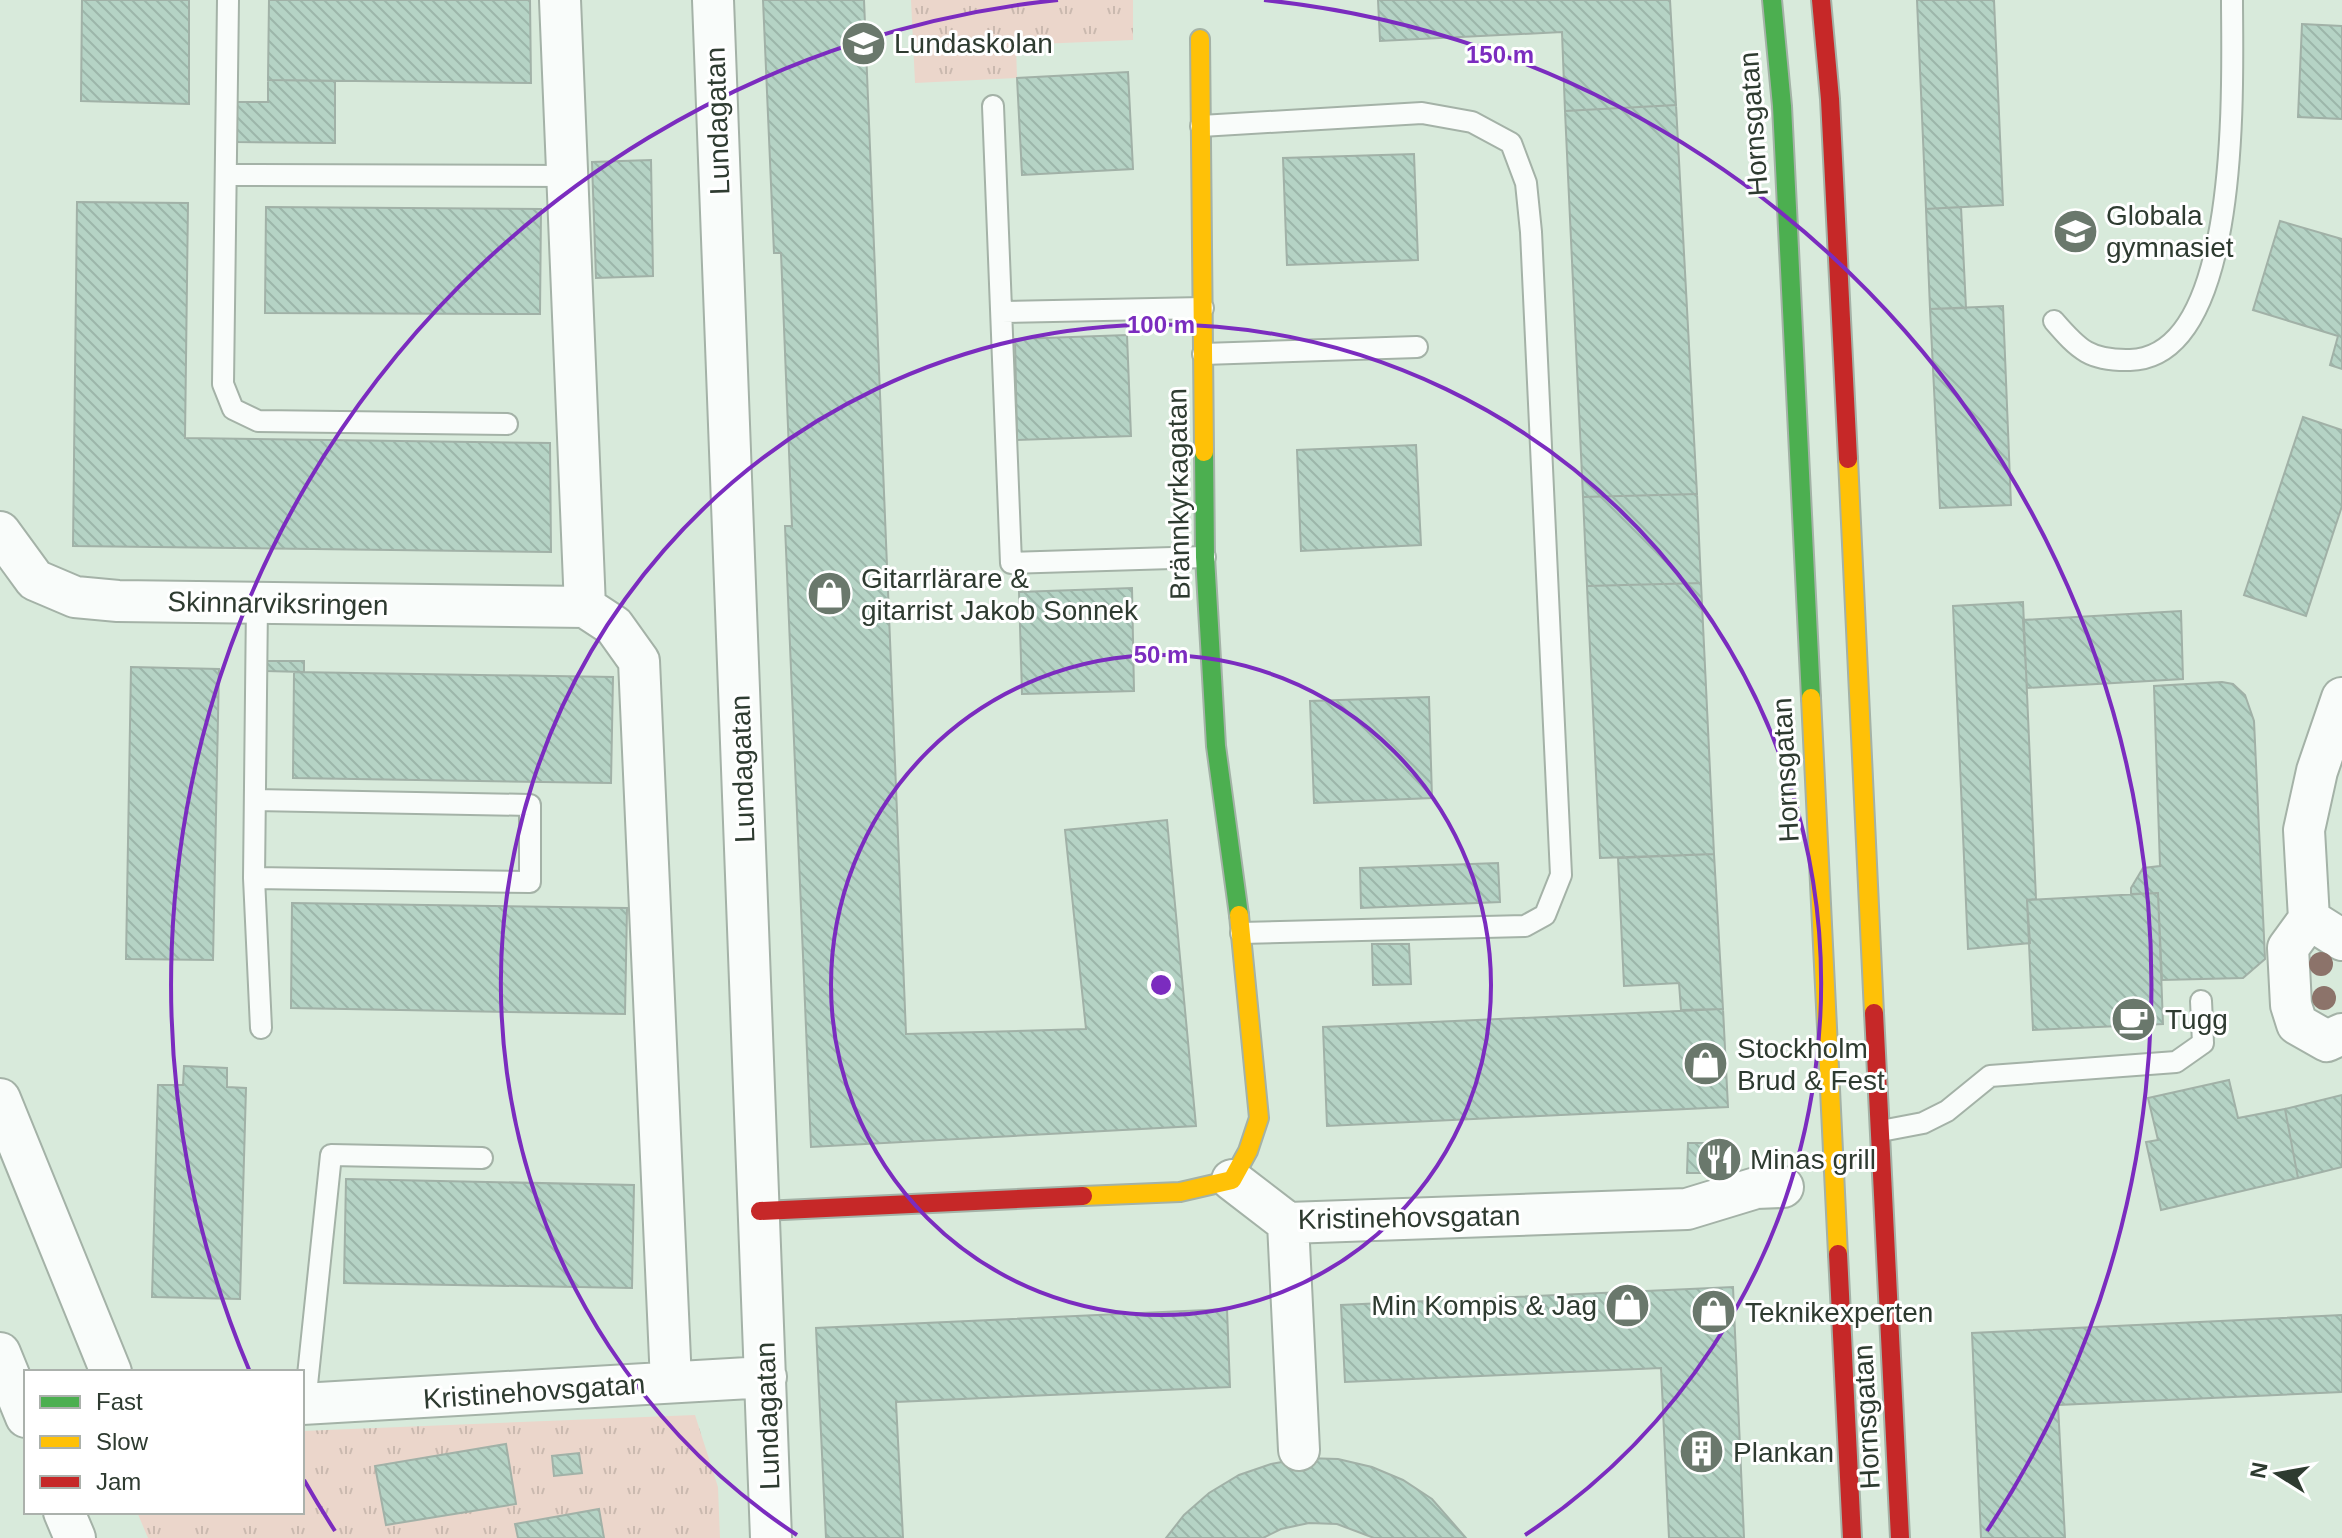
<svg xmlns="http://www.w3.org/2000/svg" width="2342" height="1538" viewBox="0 0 2342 1538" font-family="Arial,sans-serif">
<defs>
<pattern id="grass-tufts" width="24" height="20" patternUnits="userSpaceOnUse" patternTransform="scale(2)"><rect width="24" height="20" fill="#ebd6cb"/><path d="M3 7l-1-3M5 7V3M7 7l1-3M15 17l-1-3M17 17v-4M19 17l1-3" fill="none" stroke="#cab9af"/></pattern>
<pattern id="building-back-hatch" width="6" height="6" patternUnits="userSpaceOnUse" patternTransform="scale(2)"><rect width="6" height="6" fill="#b5d3c5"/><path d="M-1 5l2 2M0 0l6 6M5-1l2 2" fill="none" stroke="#9cb6aa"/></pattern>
</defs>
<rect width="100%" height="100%" fill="#d8eadb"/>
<path fill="url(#grass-tufts)" d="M 911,0 L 1133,0 L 1133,40 L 1016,45 L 1017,78 L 915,83 Z
M 695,1415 L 718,1487 L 720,1538 L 148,1538 L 137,1512 L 302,1512 L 302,1431 Z"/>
<path fill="url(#building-back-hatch)" stroke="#a1b1a7" stroke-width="2" d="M 82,0 L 189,0 L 189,104 L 81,101 Z
M 269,0 L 530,0 L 531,83 L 268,80 Z
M 763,0 L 864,0 L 906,1034 L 1086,1029 L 1065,830 L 1167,820 L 1196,1126 L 811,1147 L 785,526 L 792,526 L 781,253 L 774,253 Z
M 1378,0 L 1670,0 L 1676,105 L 1565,111 L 1562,32 L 1380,41 Z
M 1917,0 L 1994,0 L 2003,205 L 1926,209 Z
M 2302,24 L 2342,26 L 2342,119 L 2298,117 Z
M 1128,72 L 1133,169 L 1022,175 L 1017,78 Z
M 268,80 L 335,81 L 335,143 L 236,142 L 236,102 L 268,102 Z
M 1676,105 L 1697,494 L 1583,497 L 1565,111 Z
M 1414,154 L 1418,260 L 1287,265 L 1283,158 Z
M 651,160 L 653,276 L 596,278 L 592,162 Z
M 77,202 L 188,203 L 185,438 L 550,443 L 551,552 L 73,546 Z
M 266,207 L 541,209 L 540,314 L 265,313 Z
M 1961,207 L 1966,308 L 1930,309 L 1926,209 Z
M 2280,221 L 2342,239 L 2342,369 L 2330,365 L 2338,336 L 2253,310 Z
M 2003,306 L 2011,505 L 1940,508 L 1930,309 Z
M 1127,335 L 1131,436 L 1017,440 L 1015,339 Z
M 2303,417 L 2342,430 L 2342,506 L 2306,616 L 2244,595 Z
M 1416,445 L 1421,545 L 1301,551 L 1297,450 Z
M 1697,494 L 1701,583 L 1587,586 L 1583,497 Z
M 1701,583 L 1714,854 L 1600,858 L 1587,586 Z
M 1132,588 L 1134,691 L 1022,694 L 1019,592 Z
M 2023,602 L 2036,899 L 2027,900 L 2030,943 L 1968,949 L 1953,606 Z
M 2181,611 L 2183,679 L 2027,688 L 2023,620 Z
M 266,661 L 304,661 L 304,672 L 266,671 Z
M 131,667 L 219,669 L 213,960 L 126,959 Z
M 294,672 L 613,677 L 611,783 L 293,778 Z
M 2222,682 L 2233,684 L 2245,695 L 2254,721 L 2265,959 L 2243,978 L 2162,980 L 2158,893 L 2131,894 L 2131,888 L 2143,868 L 2160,866 L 2154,686 Z
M 1429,697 L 1432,798 L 1314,803 L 1310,701 Z
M 1714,854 L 1723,1009 L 1681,1010 L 1679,983 L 1624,986 L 1618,858 Z
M 1498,863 L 1500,902 L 1361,908 L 1360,868 Z
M 2158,893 L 2163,1024 L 2033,1030 L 2027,900 Z
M 292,903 L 627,908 L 625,1014 L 291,1008 Z
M 1372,944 L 1409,944 L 1411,984 L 1373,985 Z
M 1723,1009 L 1728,1107 L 1327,1126 L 1323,1027 Z
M 184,1066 L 227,1068 L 227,1087 L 246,1088 L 240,1299 L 152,1297 L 158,1085 L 183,1085 Z
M 2229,1080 L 2238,1118 L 2285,1109 L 2298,1178 L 2161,1210 L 2146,1142 L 2158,1140 L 2148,1098 Z
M 2342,1095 L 2342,1167 L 2298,1178 L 2285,1109 Z
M 1688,1143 L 1730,1143 L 1729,1173 L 1687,1173 Z
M 346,1179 L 634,1185 L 632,1288 L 344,1283 Z
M 1733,1287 L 1744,1538 L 1669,1538 L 1661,1368 L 1345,1382 L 1341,1305 Z
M 1227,1309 L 1230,1387 L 896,1402 L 903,1538 L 826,1538 L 816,1328 Z
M 2342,1315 L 2342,1392 L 2058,1405 L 2065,1538 L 1981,1538 L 1972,1333 Z
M 506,1444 L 516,1504 L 386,1525 L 375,1466 Z
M 579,1453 L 582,1473 L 554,1476 L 552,1456 Z
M 1304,1458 L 1338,1459 L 1372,1467 L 1403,1480 L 1432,1499 L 1466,1538 L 1374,1538 L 1337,1524 L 1309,1523 L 1281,1529 L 1263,1538 L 1166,1538 L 1184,1515 L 1209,1493 L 1239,1475 L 1271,1464 Z
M 599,1509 L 604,1538 L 518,1538 L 515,1524 Z"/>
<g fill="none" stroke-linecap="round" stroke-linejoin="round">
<defs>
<path id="lane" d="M 228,0 L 223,384 L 233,409 L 258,421 L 507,424
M 993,106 L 1011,563 L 1205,557
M 1201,126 L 1422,113 L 1472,122 L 1511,143 L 1526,183 L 1531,232 L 1561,875 L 1545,915 L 1525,926 L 1241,933
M 226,175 L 566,176
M 1002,312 L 1203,308
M 2054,321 C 2079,350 2090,361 2130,360 C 2243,357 2232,79 2232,0
M 1203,354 L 1417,347
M 255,800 L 530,805 L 530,882 L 254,878 L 257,603
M 254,878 L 261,1028
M 1881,1131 L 1923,1123 L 1947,1111 L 1990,1076 L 2176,1062 L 2203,1043 L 2201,1001
M 305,1404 L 331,1155 L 482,1158"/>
<path id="street" d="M 560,0 L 585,607
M 713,0 L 771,1538
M 0,532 L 35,580 L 75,597 L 118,601 L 585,607
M 585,607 L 614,626 L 639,661 L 671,1382
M 2342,698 L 2317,771 L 2304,830 L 2309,919 L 2288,948 L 2291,1005 L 2297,1024 L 2327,1041 L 2342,1034
M 2309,919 L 2342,940
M 0,1099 L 111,1372
M 1232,1180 L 1288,1223 L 1687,1209 L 1756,1188 L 1783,1187
M 1288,1223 L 1299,1450
M 0,1353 L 26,1417
M 302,1404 L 766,1377
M 64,1512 L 75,1538"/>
<path id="fast" d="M 1772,0 L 1782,106 L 1811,698
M 1204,452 L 1205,557 L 1216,746 L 1239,915"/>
<path id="slow" d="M 1200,39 L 1204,452
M 1848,459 L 1874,1013
M 1811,698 L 1838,1254
M 1083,1196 L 1180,1192 L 1232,1180 L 1248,1151 L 1259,1118 L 1239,915"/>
<path id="jam" d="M 1821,0 L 1830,99 L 1848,459
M 1874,1013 L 1900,1538
M 760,1211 L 1083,1196
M 1838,1254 L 1852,1538"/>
</defs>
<use href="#lane" stroke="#a4b2a7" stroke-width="24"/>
<use href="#street" stroke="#a4b2a7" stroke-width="44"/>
<use href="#fast" stroke="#a4b2a7" stroke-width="22"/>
<use href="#slow" stroke="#a4b2a7" stroke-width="22"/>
<use href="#jam" stroke="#a4b2a7" stroke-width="22"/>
<use href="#lane" stroke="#f9fcfa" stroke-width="20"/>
<use href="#street" stroke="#f9fcfa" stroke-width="40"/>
<use href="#fast" stroke="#4caf50" stroke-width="18"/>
<use href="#slow" stroke="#ffc107" stroke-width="18"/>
<use href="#jam" stroke="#c62828" stroke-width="18"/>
</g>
<g fill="#8c736a">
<circle cx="2321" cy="964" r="12"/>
<circle cx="2324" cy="998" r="12"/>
</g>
<g fill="none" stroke="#7b2cbf" stroke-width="4">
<circle cx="1161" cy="985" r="330"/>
<path d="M797 1535A660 660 0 1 1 1525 1535"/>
<path d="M335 1531A990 990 0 0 1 304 1480M250 1372A990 990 0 0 1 1058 0M1264 0A990 990 0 0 1 1987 1531"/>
</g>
<defs>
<symbol id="school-disc" viewBox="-11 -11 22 22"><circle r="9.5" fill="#6a786c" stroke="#fff"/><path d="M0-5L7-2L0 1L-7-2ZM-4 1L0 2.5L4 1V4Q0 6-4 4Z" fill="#fff"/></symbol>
<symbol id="shop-disc" viewBox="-11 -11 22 22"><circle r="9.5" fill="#6a786c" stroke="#fff"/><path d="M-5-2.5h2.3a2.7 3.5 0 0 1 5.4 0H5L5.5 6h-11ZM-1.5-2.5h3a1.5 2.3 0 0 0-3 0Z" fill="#fff"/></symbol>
<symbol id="cafe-disc" viewBox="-11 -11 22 22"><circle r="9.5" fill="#6a786c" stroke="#fff"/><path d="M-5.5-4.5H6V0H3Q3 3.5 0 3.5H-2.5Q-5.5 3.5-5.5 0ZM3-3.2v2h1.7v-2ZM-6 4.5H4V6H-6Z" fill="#fff"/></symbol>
<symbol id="restaurant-disc" viewBox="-11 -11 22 22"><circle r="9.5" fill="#6a786c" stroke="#fff"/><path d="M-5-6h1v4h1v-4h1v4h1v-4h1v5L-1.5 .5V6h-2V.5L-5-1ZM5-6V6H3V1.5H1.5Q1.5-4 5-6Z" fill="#fff"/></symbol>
<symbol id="building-disc" viewBox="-11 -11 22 22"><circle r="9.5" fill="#6a786c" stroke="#fff"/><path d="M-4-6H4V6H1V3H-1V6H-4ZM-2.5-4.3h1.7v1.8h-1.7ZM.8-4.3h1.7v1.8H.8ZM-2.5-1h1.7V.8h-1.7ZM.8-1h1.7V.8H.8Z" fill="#fff"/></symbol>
</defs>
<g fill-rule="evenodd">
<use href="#school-disc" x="838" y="18" width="51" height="51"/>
<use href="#school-disc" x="2050" y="206" width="51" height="51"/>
<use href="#shop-disc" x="804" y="568" width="51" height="51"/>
<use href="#cafe-disc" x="2108" y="994" width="51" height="51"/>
<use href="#shop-disc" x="1680" y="1038" width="51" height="51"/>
<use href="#restaurant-disc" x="1694" y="1134" width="51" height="51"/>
<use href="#shop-disc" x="1602" y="1280" width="51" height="51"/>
<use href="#shop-disc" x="1688" y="1286" width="51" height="51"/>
<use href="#building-disc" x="1676" y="1426" width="51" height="51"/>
</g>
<g text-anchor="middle" stroke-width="6" stroke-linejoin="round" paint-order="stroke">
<g font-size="28" fill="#2e3b30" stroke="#fff" text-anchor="start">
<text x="894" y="53">Lundaskolan</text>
<text x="2106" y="225">Globala<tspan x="2106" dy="32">gymnasiet</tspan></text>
<text x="861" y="588">Gitarrlärare &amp;<tspan x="861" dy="32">gitarrist Jakob Sonnek</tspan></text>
<text x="2165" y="1029">Tugg</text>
<text x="1737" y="1058">Stockholm<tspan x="1737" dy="32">Brud &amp; Fest</tspan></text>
<text x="1750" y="1169">Minas grill</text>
<text x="1597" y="1315" text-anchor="end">Min Kompis &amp; Jag</text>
<text x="1745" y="1322">Teknikexperten</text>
<text x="1733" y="1462">Plankan</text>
</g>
<g font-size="28" fill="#2e3b30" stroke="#fff">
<text transform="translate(717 121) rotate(-92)" y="10">Lundagatan</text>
<text transform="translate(1753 124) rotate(-94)" y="10">Hornsgatan</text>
<text transform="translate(1178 494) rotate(-91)" y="10">Brännkyrkagatan</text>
<text transform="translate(278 603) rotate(1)" y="10">Skinnarviksringen</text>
<text transform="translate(742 769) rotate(-92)" y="10">Lundagatan</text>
<text transform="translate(1785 770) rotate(-93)" y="10">Hornsgatan</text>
<text transform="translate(1409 1217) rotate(-1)" y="10">Kristinehovsgatan</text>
<text transform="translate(534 1391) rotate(-4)" y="10">Kristinehovsgatan</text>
<text transform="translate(767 1416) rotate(-92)" y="10">Lundagatan</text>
<text transform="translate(1866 1417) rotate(-93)" y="10">Hornsgatan</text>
</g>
</g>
<circle cx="1161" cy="985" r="12" fill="#7b2cbf" stroke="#fff" stroke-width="4"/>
<g font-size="24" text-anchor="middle" font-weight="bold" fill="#7b2cbf" stroke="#fff" stroke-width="6" stroke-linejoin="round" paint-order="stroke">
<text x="1500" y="63">150 m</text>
<text x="1161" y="333">100 m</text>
<text x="1161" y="663">50 m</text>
</g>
<rect x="24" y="1370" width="280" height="144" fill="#ffffff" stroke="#abb1ac" stroke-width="2"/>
<rect x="40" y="1396" width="40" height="12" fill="#4caf50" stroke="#abb1ac" stroke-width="2"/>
<text x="96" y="1410" font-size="24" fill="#2e3b30">Fast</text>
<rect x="40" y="1436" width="40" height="12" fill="#ffc107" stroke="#abb1ac" stroke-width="2"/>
<text x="96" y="1450" font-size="24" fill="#2e3b30">Slow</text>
<rect x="40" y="1476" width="40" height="12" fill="#c62828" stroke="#abb1ac" stroke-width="2"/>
<text x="96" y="1490" font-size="24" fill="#2e3b30">Jam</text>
<g transform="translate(2278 1474) rotate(281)" stroke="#ffffff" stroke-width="6" paint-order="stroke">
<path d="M0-6L14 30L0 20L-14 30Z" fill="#2e3b30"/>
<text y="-12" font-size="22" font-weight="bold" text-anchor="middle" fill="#2e3b30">N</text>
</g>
</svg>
